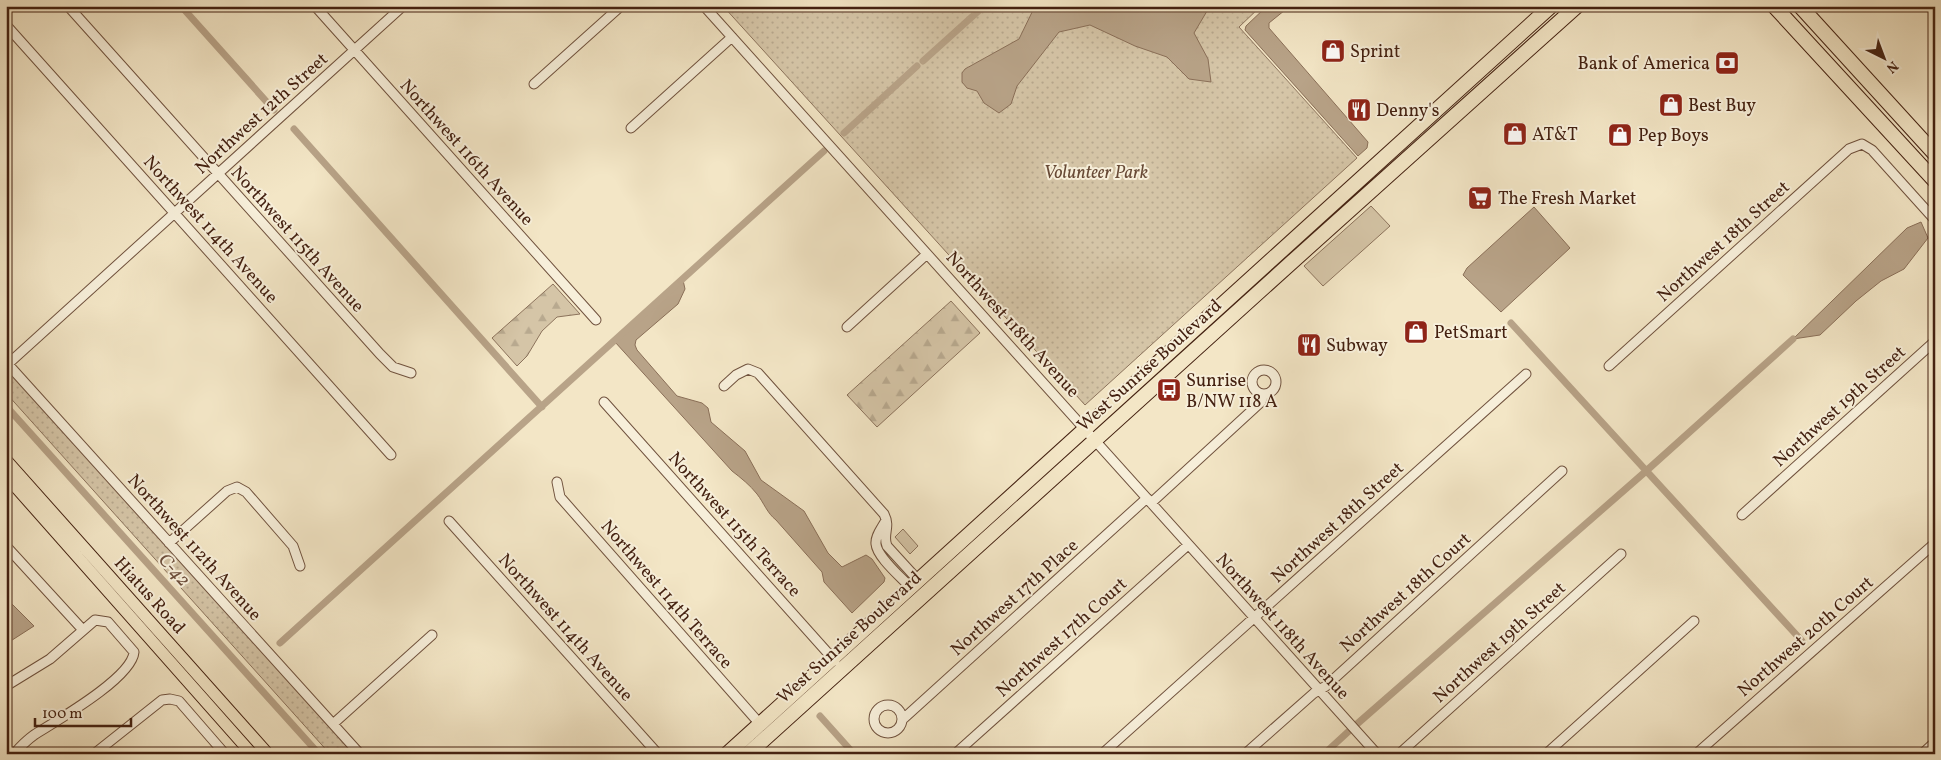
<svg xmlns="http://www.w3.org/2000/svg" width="1941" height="760" viewBox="0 0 1941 760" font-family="Vollkorn,serif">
<defs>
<pattern id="forest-firs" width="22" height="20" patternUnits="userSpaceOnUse" patternTransform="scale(1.25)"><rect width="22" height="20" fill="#d5c5a7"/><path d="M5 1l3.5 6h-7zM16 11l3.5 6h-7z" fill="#b8a98f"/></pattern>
<pattern id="park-dots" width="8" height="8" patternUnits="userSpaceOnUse" patternTransform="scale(1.25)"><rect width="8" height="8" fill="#d5c5a7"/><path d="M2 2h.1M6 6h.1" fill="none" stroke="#b8a98f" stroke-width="1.8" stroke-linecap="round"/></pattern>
</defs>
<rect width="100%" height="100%" fill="#f3e6c6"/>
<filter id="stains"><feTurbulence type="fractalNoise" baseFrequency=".004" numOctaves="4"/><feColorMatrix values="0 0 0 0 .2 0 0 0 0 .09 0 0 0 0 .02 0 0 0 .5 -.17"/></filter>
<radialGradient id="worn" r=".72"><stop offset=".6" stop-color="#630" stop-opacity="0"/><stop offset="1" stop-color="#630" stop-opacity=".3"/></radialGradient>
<path fill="#d5c5a7" stroke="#8c735c" d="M 1371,206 L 1390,226 L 1323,286 L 1304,266 Z
M 903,529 L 918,546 L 910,554 L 895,537 Z"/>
<path fill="url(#forest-firs)" stroke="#8c735c" d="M 553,284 L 580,314 L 557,317 L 542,331 L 527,356 L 517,366 L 492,338 Z
M 951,301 L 980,333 L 877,427 L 847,395 Z"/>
<path fill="url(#park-dots)" stroke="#8c735c" d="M 723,6 L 1261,6 L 1239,27 L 1357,158 L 1085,405 Z
M 6,365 L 356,754 L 330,754 L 6,393 Z"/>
<path fill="#b8a388" stroke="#8a6f58" d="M 1035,6 L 1210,6 L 1194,33 L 1208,59 L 1211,82 L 1189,79 L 1167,57 L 1135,46 L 1090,25 L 1059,32 L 1017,86 L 1011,104 L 999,113 L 984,103 L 977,91 L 967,88 L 962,82 L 962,73 L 965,69 L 1019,39 Z
M 1267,6 L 1290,6 L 1269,23 L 1269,28 L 1368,142 L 1367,148 L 1358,156 L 1245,30 L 1246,26 Z
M 1534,207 L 1570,248 L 1501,312 L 1463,275 L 1467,268 Z
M 1921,222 L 1928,238 L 1904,269 L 1881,281 L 1856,301 L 1820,335 L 1793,339 L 1907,228 Z
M 683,280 L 685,289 L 678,304 L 636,340 L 635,345 L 637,350 L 677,396 L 702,403 L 708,408 L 711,422 L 745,451 L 761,480 L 804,511 L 828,553 L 842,567 L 866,555 L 872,559 L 885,578 L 884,582 L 852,613 L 824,582 L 822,572 L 776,520 C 767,513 764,503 757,494 C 750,485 741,478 732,471 L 615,342 Z
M 6,598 L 34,626 L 6,644 Z"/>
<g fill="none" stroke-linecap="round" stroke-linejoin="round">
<path stroke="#b8a388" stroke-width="7" d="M 181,6 L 274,110
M 923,61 L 984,6
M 294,129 L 542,407
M 844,133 L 917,66
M 1511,323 L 1802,641
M 6,406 L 319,754
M 280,643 L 824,151
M 820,716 L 854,754
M 1357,724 L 1645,472 L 1793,339
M 1324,754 L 1349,731"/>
<defs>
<path id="minor" d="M 68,6 L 380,354 L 393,367 L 411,373
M 315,6 L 596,320
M 704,6 L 1377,754
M 6,25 L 391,455
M 534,84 L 621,6
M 631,128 L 732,37
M 847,327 L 927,254
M 6,362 L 360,754
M 8,364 L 403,6
M 1609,366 L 1849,149 L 1862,144 L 1872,150 L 1935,220
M1252 382a12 12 0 1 1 24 0a12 12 0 1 1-24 0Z
M 724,386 L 736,375 L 748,369 L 758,373 L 884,514 C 891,528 882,534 887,546 L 918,580
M 604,402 L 835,661
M 557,482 L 560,497 L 760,724
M 1151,503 L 1261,402 L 1264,394
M 1742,515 L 1935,341
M 449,521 L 658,754
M 885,522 C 882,528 875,536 876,544 C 877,557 901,577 910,587
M 169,543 L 227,491 L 237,487 L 246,492 L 293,546 L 300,566
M 6,546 L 83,630
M 6,686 L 50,659 L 95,620 L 108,622 L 134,652 C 132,678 56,721 34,735 C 27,740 20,747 14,754
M874 719a14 14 0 1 1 28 0a14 14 0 1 1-28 0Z
M 902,720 L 1147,498
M 333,724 L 432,635
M 94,754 L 162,700 L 170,699 L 179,701 L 225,754
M 955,754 L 1188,545
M 1102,754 L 1526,374
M 1245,754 L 1314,693 L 1326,686 L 1562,471
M 1399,754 L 1621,554
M 1546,754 L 1694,621
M 1696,754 L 1935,543
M 1922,754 L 1935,742"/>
<path id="major" d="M 6,460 L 268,754
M 6,476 L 252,754"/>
<path id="highway" d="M 1774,6 L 1935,181
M 1800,6 L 1935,154
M 727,754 L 1551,6
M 748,754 L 1292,262 L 1577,6"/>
</defs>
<use href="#minor" stroke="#70523e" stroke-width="11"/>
<use href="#major" stroke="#442111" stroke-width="13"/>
<use href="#highway" stroke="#442111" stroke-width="16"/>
<use href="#minor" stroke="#f7efda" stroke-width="9"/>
<use href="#major" stroke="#f3e6c6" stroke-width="11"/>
<use href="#highway" stroke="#f3e6c6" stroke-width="14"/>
</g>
<defs>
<symbol id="shop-square" viewBox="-11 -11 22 22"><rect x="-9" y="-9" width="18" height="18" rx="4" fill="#8f2418" stroke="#f7efda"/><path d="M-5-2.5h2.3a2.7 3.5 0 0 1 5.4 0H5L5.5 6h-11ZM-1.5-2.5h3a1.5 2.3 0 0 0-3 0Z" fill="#fff"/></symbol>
<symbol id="bank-square" viewBox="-11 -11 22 22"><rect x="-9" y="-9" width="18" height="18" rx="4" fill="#8f2418" stroke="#f7efda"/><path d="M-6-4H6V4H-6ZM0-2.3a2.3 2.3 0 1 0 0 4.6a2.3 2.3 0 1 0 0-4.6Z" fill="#fff"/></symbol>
<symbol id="restaurant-square" viewBox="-11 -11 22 22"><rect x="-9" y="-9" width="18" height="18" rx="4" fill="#8f2418" stroke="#f7efda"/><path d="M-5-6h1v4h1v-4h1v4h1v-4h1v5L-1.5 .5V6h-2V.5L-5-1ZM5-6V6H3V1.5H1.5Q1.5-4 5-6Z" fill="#fff"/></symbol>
<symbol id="supermarket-square" viewBox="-11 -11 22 22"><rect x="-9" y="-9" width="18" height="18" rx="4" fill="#8f2418" stroke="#f7efda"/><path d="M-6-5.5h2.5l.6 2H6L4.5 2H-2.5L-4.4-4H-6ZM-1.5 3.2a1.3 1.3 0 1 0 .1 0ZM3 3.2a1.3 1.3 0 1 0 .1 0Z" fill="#fff"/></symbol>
<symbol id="bus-square" viewBox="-11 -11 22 22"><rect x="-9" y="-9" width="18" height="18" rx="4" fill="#8f2418" stroke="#f7efda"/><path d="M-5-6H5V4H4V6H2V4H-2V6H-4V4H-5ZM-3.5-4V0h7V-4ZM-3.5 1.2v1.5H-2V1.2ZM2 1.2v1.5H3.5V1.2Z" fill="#fff"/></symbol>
</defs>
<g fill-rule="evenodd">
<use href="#shop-square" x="1319" y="37" width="28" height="28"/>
<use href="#bank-square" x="1713" y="49" width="28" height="28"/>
<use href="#shop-square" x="1657" y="91" width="28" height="28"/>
<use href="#restaurant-square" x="1345" y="96" width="28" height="28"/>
<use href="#shop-square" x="1501" y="120" width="28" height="28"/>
<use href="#shop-square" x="1606" y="121" width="28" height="28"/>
<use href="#supermarket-square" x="1466" y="184" width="28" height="28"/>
<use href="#shop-square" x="1402" y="318" width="28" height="28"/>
<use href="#restaurant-square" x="1295" y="331" width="28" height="28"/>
<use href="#bus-square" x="1155" y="376" width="28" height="28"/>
</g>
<g text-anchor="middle" stroke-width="4" stroke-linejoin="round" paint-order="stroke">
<g font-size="18" fill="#442111" stroke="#f7efda" text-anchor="start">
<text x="1350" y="57">Sprint</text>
<text x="1710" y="69" text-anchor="end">Bank of America</text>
<text x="1688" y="111">Best Buy</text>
<text x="1376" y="116">Denny's</text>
<text x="1532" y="140">AT&amp;T</text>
<text x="1638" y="141">Pep Boys</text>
<text x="1498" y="204">The Fresh Market</text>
<text x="1434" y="338">PetSmart</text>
<text x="1326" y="351">Subway</text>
<text x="1186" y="386">Sunrise<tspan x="1186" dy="21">B/NW 118 A</tspan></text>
</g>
<g font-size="18" fill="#442111" stroke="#f7efda">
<text transform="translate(261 113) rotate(-42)" y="6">Northwest 12th Street</text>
<text transform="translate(467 152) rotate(48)" y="6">Northwest 116th Avenue</text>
<text transform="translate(211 229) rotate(48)" y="6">Northwest 114th Avenue</text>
<text transform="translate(298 239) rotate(48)" y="6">Northwest 115th Avenue</text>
<text transform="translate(1723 241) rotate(-42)" y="6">Northwest 18th Street</text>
<text transform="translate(1013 324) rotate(48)" y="6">Northwest 118th Avenue</text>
<text transform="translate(1149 365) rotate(-42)" y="6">West Sunrise Boulevard</text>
<text transform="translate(1839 406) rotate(-42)" y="6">Northwest 19th Street</text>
<text transform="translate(1337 522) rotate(-42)" y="6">Northwest 18th Street</text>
<text transform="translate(735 524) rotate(48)" y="6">Northwest 115th Terrace</text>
<text transform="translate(195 547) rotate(48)" y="6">Northwest 112th Avenue</text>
<text transform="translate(1405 592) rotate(-42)" y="6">Northwest 18th Court</text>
<text transform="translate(667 594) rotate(49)" y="6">Northwest 114th Terrace</text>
<text transform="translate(150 595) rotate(48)" y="6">Hiatus Road</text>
<text transform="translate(1014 597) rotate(-42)" y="6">Northwest 17th Place</text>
<text transform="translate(1283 626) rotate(48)" y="6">Northwest 118th Avenue</text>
<text transform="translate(566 627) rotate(48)" y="6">Northwest 114th Avenue</text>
<text transform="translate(1805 636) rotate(-41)" y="6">Northwest 20th Court</text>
<text transform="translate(849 637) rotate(-42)" y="6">West Sunrise Boulevard</text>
<text transform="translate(1061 637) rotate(-42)" y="6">Northwest 17th Court</text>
<text transform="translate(1499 642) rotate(-42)" y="6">Northwest 19th Street</text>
</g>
<g font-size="18" font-style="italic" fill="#684a36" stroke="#f7efda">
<text x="1096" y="178">Volunteer Park</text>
</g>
<g font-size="19" font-style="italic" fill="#6d4e3b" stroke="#f7efda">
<text transform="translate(175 569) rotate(48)" y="7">C-42</text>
</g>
</g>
<rect width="1941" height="760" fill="none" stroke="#f3e6c6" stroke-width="25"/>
<rect x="8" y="8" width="1926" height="745" fill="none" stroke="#442111" stroke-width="2.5"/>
<rect x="12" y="12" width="1916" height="735" fill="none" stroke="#442111"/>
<g transform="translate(1884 58) rotate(138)" stroke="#f7efda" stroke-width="4" paint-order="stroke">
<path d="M0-4L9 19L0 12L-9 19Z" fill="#442111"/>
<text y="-8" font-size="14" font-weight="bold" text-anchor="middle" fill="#442111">N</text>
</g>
<path d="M35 718v8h96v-8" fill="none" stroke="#442111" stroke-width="2.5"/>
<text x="42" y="718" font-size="15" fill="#442111" stroke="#f7efda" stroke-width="4" paint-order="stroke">100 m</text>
<rect width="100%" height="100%" filter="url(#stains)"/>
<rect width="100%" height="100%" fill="url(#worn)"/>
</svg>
